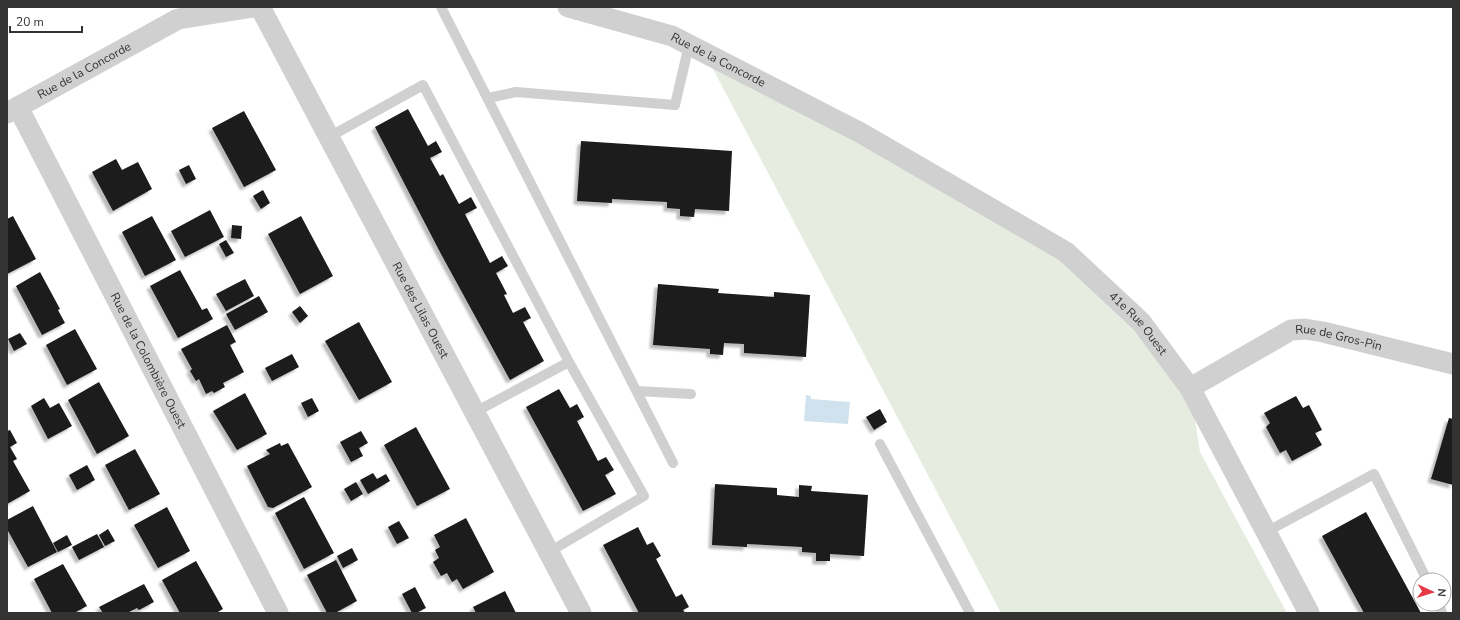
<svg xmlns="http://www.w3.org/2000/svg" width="1460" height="620" viewBox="0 0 1460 620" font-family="'Nunito Sans',sans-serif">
<defs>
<filter id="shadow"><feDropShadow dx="-3.5" dy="3.5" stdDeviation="1" flood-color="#0004"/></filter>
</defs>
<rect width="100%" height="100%" fill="#fff"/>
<path fill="#e6ecdf" d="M 704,52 L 1066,252 L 1190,388 L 1200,452 L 1287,613 L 1001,613 Z"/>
<path fill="#cfe2ee" d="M 806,395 L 811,396 L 811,399 L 850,402 L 848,424 L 804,421 Z"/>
<path fill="#1a1a1a" filter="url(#shadow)" d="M 408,109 L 428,146 L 436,141 L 442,152 L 430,158 L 440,176 L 443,174 L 459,204 L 471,197 L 477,208 L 465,214 L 490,263 L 502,256 L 508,266 L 496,273 L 507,294 L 504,295 L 513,313 L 525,307 L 531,318 L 523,322 L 544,361 L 510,380 L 441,254 L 375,127 Z
M 244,111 L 276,170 L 244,187 L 212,128 Z
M 581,141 L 732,151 L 729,211 L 695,209 L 694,217 L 680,216 L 680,209 L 667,208 L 667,202 L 612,199 L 612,203 L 577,201 Z
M 116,159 L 122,170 L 138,162 L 152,189 L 113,211 L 92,172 Z
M 189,165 L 196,179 L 186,184 L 179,170 Z
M 263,190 L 270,203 L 261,209 L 253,196 Z
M 210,210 L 224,237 L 185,257 L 171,231 Z
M 13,216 L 36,259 L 7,274 L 7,219 Z
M 152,216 L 176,260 L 145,276 L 122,232 Z
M 301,216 L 333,276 L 300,294 L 268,234 Z
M 232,225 L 242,226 L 241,239 L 231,238 Z
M 226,240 L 234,253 L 226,257 L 219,244 Z
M 180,270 L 202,310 L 207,308 L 213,319 L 178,338 L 150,286 Z
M 40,272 L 60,309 L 58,310 L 65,323 L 42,335 L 16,286 Z
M 245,279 L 254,296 L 226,311 L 216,294 Z
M 658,284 L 719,289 L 718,293 L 774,297 L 774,292 L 810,295 L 806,357 L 744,353 L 744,344 L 724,343 L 723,355 L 710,354 L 710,349 L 653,345 Z
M 259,296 L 268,312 L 235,330 L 226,314 Z
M 300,306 L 308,316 L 300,323 L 292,312 Z
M 359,322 L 392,382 L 359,400 L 325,341 Z
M 227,325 L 236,342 L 230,345 L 244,372 L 223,383 L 225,387 L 214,393 L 212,391 L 206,394 L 199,379 L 196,381 L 190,371 L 192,369 L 181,349 Z
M 75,329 L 97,369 L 67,385 L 46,345 Z
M 20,333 L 27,344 L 14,351 L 8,339 Z
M 292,354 L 299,367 L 272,381 L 265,368 Z
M 99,382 L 129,436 L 97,454 L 68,400 Z
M 559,389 L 570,408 L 577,404 L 584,417 L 577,421 L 598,461 L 606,457 L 614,470 L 605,475 L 616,494 L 583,511 L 526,407 Z
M 245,393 L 267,434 L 237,450 L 213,411 Z
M 1296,396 L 1303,408 L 1309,405 L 1322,430 L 1315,433 L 1322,445 L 1292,461 L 1286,450 L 1280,453 L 1266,427 L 1270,423 L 1264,413 Z
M 44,398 L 50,408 L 59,403 L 72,426 L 48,439 L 31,406 Z
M 312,398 L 319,411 L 308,417 L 301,403 Z
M 880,409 L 887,422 L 874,430 L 866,417 Z
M 1449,418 L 1453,419 L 1453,485 L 1431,479 Z
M 416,427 L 450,489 L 417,506 L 384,445 Z
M 10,430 L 17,443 L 10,447 L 17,459 L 13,461 L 30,491 L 7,504 L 7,431 Z
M 361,431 L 368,443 L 359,448 L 363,456 L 351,462 L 340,442 Z
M 280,443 L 281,446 L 288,443 L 312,487 L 273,508 L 268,507 L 247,466 L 270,454 L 266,450 Z
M 135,449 L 160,494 L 129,510 L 105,465 Z
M 87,465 L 95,480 L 77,490 L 69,475 Z
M 373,473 L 377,479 L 386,474 L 390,481 L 368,494 L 360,480 Z
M 356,482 L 363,494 L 351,501 L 344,489 Z
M 715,484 L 777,488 L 777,495 L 799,497 L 799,485 L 812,486 L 811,491 L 868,495 L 864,556 L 830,554 L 830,561 L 816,561 L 816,553 L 802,552 L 802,547 L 747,544 L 747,547 L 712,545 Z
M 304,497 L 334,553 L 304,569 L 275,513 Z
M 33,506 L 57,552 L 28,567 L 7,529 L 7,520 Z
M 167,507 L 190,551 L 158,568 L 134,525 Z
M 1366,512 L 1421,613 L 1364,613 L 1322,536 Z
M 466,518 L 494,572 L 463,589 L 457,579 L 452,582 L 447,573 L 441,576 L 433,562 L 439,558 L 435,550 L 440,547 L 434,535 Z
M 399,521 L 409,538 L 397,544 L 388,527 Z
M 638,527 L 647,545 L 653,542 L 661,556 L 656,559 L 676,597 L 682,594 L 689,607 L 683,610 L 685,613 L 639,613 L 603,545 Z
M 108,529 L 115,541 L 105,546 L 99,535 Z
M 97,534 L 104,547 L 79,560 L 72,547 Z
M 67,535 L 72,545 L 58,552 L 53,543 Z
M 352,548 L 358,560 L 343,568 L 337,556 Z
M 336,560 L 357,601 L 335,613 L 327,613 L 307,575 Z
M 196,561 L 223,609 L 216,613 L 180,613 L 162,580 Z
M 63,564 L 87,606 L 74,613 L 52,613 L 34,579 Z
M 144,584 L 154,602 L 139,610 L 137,608 L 127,613 L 103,613 L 99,607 Z
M 415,587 L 426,608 L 416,613 L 412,613 L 402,594 Z
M 505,591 L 516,613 L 476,613 L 473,607 Z"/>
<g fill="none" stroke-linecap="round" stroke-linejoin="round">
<path stroke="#d0d0d0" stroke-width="10" d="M 441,7 L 673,463
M 488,98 L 516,92 L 675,105 L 689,45
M 329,137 L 423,85 L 569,362 L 644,496 L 549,552
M 637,391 L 691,394
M 475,412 L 569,362
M 880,444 L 970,613
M 1266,532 L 1374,474 L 1427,580
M 1439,604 L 1442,613"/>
<g stroke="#d0d0d0" stroke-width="21">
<path id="s1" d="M 260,7 L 581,613"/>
<path id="s2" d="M 568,7 L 672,36 L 861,133 L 1066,252 L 1141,322 L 1190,388 L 1309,613"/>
<path id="s3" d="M 18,107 L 278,613"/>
<path id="s4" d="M 7,113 L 178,19 L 254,7"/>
<path id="s5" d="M 1190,388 L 1291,330 L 1305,329 L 1323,332 L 1453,364"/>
</g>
</g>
<g text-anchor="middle" stroke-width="4" stroke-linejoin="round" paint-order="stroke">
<g font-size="12" fill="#333" stroke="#fff">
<text dy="4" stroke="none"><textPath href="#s2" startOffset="160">Rue de la Concorde</textPath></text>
<text dy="4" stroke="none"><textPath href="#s4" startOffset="88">Rue de la Concorde</textPath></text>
<text dy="4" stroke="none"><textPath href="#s1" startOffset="343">Rue des Lilas Ouest</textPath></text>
<text dy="4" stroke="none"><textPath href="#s2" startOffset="659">41e Rue Ouest</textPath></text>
<text dy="4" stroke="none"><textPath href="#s5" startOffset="165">Rue de Gros-Pin</textPath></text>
<text dy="4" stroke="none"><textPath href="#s3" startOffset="285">Rue de la Colombière Ouest</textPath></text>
</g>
</g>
<rect width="1460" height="620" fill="none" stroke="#333333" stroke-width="16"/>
<g transform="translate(1432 592) rotate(94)"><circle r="19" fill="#ffffff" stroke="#adadad"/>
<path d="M0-3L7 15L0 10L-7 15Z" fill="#e63946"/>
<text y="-6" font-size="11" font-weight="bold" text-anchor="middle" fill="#333333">N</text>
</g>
<path d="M10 26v6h72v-6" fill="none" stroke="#333333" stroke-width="2"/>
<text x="16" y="26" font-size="12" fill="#333333" stroke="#ffffff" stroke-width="3" paint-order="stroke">20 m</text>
</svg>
